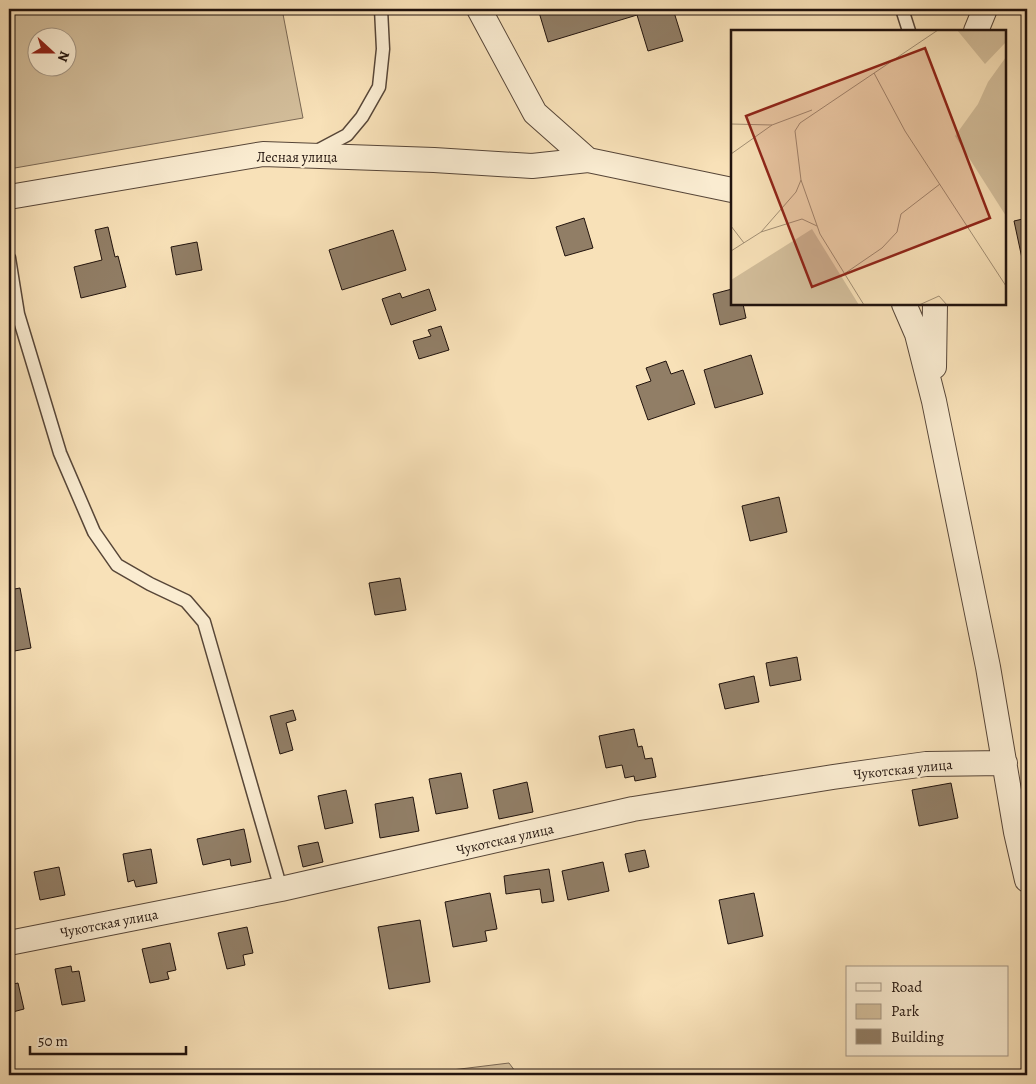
<svg xmlns="http://www.w3.org/2000/svg" width="1036" height="1084" viewBox="0 0 1036 1084" font-family="Alegreya,serif">
<rect width="100%" height="100%" fill="#f8e1b8"/>
<filter id="stains"><feTurbulence type="fractalNoise" baseFrequency=".004" numOctaves="4"/><feColorMatrix values="0 0 0 0 .2 0 0 0 0 .09 0 0 0 0 .02 0 0 0 .5 -.17"/></filter>
<radialGradient id="worn" r=".72"><stop offset=".6" stop-color="#630" stop-opacity="0"/><stop offset="1" stop-color="#630" stop-opacity=".3"/></radialGradient>
<path fill="#d3be9b" stroke="#7a6854" fill-rule="evenodd" d="M 9,9 L 282,9 L 303,118 L 9,169 ZM 38,38 L 68,38 L 68,68 L 38,68 Z
M 509,1063 L 518,1075 L 410,1075 L 411,1075 Z"/>
<path fill="#917e66" stroke="#21130d" d="M 538,9 L 673,9 L 683,41 L 648,51 L 637,15 L 548,42 Z
M 584,218 L 593,248 L 565,256 L 556,227 Z
M 1027,218 L 1027,262 L 1023,263 L 1014,221 Z
M 108,227 L 115,257 L 118,256 L 126,287 L 81,298 L 74,267 L 102,260 L 95,230 Z
M 393,230 L 406,270 L 342,290 L 329,250 Z
M 197,242 L 202,270 L 176,275 L 171,247 Z
M 429,289 L 436,310 L 391,325 L 382,299 L 400,293 L 402,298 Z
M 732,289 L 732,304 L 743,304 L 746,318 L 720,325 L 713,294 Z
M 441,326 L 449,350 L 419,359 L 413,341 L 431,336 L 428,330 Z
M 751,355 L 763,394 L 715,408 L 704,370 Z
M 666,361 L 671,374 L 683,370 L 695,404 L 648,420 L 636,386 L 651,381 L 646,368 Z
M 779,497 L 787,532 L 750,541 L 742,506 Z
M 400,578 L 406,610 L 375,615 L 369,583 Z
M 20,588 L 31,648 L 9,652 L 9,590 Z
M 797,657 L 801,680 L 770,686 L 766,663 Z
M 754,676 L 759,702 L 725,709 L 719,684 Z
M 293,710 L 296,720 L 286,723 L 293,750 L 280,754 L 270,716 Z
M 634,729 L 638,747 L 642,746 L 645,759 L 652,758 L 656,777 L 635,781 L 634,776 L 625,778 L 622,765 L 606,768 L 599,736 Z
M 461,773 L 468,808 L 436,814 L 429,779 Z
M 527,782 L 533,812 L 499,819 L 493,790 Z
M 951,783 L 958,818 L 919,826 L 912,790 Z
M 346,790 L 353,823 L 325,829 L 318,796 Z
M 413,797 L 419,831 L 380,838 L 375,804 Z
M 244,829 L 251,862 L 231,866 L 230,859 L 203,865 L 197,839 Z
M 318,842 L 323,862 L 303,867 L 298,846 Z
M 151,849 L 157,883 L 136,887 L 134,880 L 128,882 L 123,854 Z
M 645,850 L 649,867 L 629,872 L 625,854 Z
M 603,862 L 609,891 L 568,900 L 562,871 Z
M 59,867 L 65,895 L 40,900 L 34,872 Z
M 549,869 L 554,901 L 542,903 L 540,889 L 506,894 L 504,876 Z
M 490,893 L 497,929 L 485,931 L 487,941 L 453,947 L 445,902 Z
M 754,893 L 763,936 L 728,944 L 719,900 Z
M 420,920 L 430,982 L 389,989 L 378,927 Z
M 247,927 L 253,953 L 243,955 L 245,965 L 227,969 L 218,933 Z
M 170,943 L 176,970 L 167,972 L 169,979 L 150,983 L 142,949 Z
M 71,966 L 72,972 L 79,971 L 85,1001 L 62,1005 L 55,969 Z
M 18,983 L 24,1009 L 9,1013 L 9,985 Z"/>
<g fill="none" stroke-linecap="round" stroke-linejoin="round">
<defs>
<path id="service" d="M 902,9 L 909,31
M 315,152 L 347,135 L 362,117 L 379,87 L 383,49 L 381,9
M 9,258 L 18,314 L 60,453 L 94,532 L 117,565 L 150,584 L 186,601 L 204,622 L 281,889"/>
<path id="minor" d="M 479,9 L 535,113 L 588,160 L 732,190
M 976,31 L 985,9
M 9,197 L 263,154 L 434,160 L 532,166 L 588,160
M 904,304 L 917,334 L 934,401 L 988,667 L 1016,832 L 1027,880
M 934,367 L 935,304
M 9,943 L 281,889 L 633,809 L 833,777 L 926,764 L 1005,763"/>
</defs>
<use href="#service" stroke="#574638" stroke-width="15"/>
<use href="#minor" stroke="#574638" stroke-width="26"/>
<use href="#service" stroke="#faecd1" stroke-width="12"/>
<use href="#minor" stroke="#faecd1" stroke-width="24"/>
</g>
<g text-anchor="middle" stroke-width="4.5" stroke-linejoin="round" paint-order="stroke">
<g font-size="14" fill="#21130d" stroke="#faecd1">
<text x="297" y="162">Лесная улица</text>
<text transform="translate(903 769) rotate(-6)" y="5">Чукотская улица</text>
<text transform="translate(505 839) rotate(-13)" y="5">Чукотская улица</text>
<text transform="translate(109 923) rotate(-11)" y="5">Чукотская улица</text>
</g>
</g>
<g transform="translate(731 30)">
<rect width="275" height="275" fill="#f8e1b8"/>
<path d="M 226,0 L 275,0 L 275,12 L 254,34 ZM 275,27 L 275,186 L 224,106 L 247,74 L 257,52 ZM 81,199 L 128,275 L 0,275 L 0,250 Z" fill="#d3be9b"/>
<path fill="none" stroke="#a28f74" stroke-width="1" d="M 143,43 L 174,101 L 275,256M 0,94 L 41,95 L 81,80M 0,124 L 41,95M 70,150 L 89,204 L 133,275M 0,196 L 13,213M 30,202 L 71,189 L 86,196M 0,221 L 30,202 L 65,162 L 70,150 L 64,101 L 69,93 L 207,0M 113,244 L 151,218 L 166,202 L 170,184 L 209,154M 188,275 L 208,266 L 216,275"/>
<path fill="#8f2418" fill-opacity="0.15" stroke="#8f2418" stroke-width="2.5" d="M 194,18 L 259,188 L 81,257 L 15,86 Z"/>
<rect width="275" height="275" fill="none" stroke="#21130d" stroke-width="2.5"/>
</g>
<rect width="1036" height="1084" fill="none" stroke="#f8e1b8" stroke-width="30"/>
<rect x="10" y="10" width="1016" height="1064" fill="none" stroke="#21130d" stroke-width="2.5"/>
<rect x="15" y="15" width="1006" height="1054" fill="none" stroke="#21130d"/>
<rect x="846" y="966" width="162" height="90" fill="#faecd1" stroke="#a39583"/>
<rect x="856" y="983" width="25" height="8" fill="#faecd1" stroke="#a39583"/>
<text x="891" y="992" font-size="15" fill="#21130d">Road</text>
<rect x="856" y="1004" width="25" height="15" fill="#d3be9b" stroke="#a39583"/>
<text x="891" y="1016" font-size="15" fill="#21130d">Park</text>
<rect x="856" y="1029" width="25" height="15" fill="#917e66" stroke="#a39583"/>
<text x="891" y="1042" font-size="15" fill="#21130d">Building</text>
<g transform="translate(52 52) rotate(111)"><circle r="24" fill="#faecd1" stroke="#a39583"/>
<path d="M0-4L9 19L0 12L-9 19Z" fill="#8f2418"/>
<text y="-8" font-size="14" font-weight="bold" text-anchor="middle" fill="#21130d">N</text>
</g>
<path d="M30 1046v8h156v-8" fill="none" stroke="#21130d" stroke-width="2.5"/>
<text x="38" y="1046" font-size="15" fill="#21130d" stroke="#faecd1" stroke-width="4" paint-order="stroke">50 m</text>
<rect width="100%" height="100%" filter="url(#stains)"/>
<rect width="100%" height="100%" fill="url(#worn)"/>
</svg>
